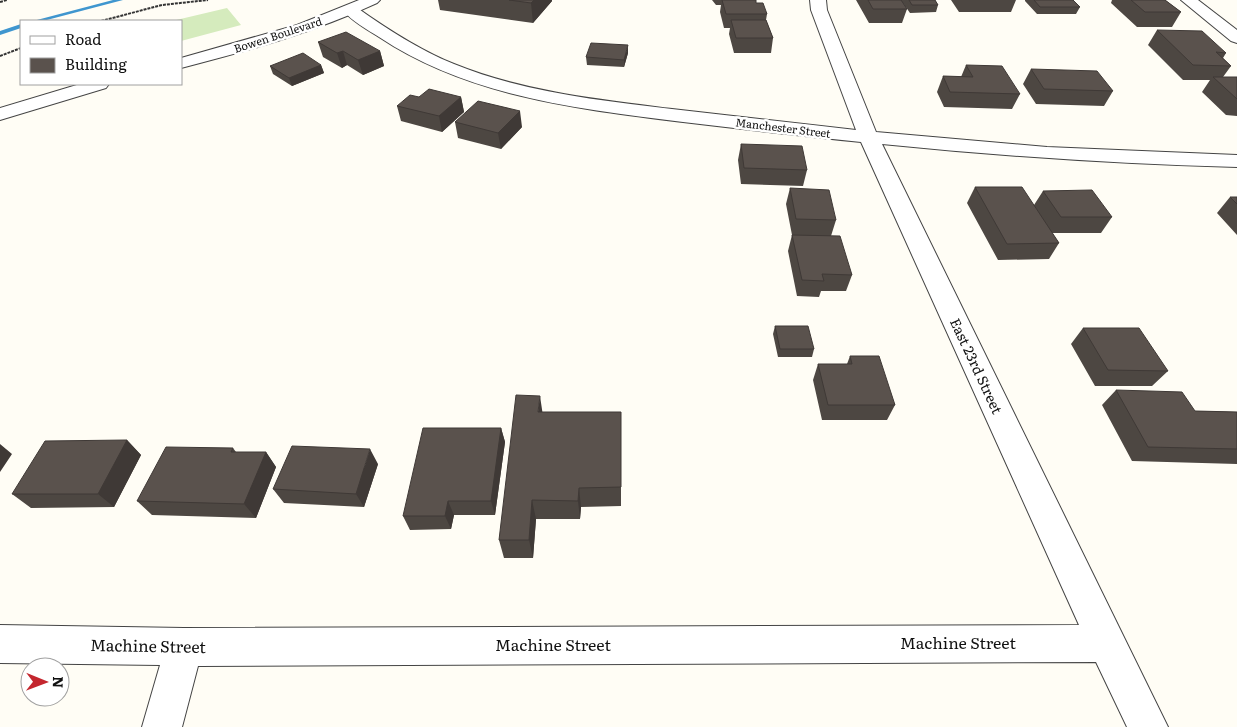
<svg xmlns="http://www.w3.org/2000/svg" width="1237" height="727" viewBox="0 0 1237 727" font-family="Literata,serif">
<rect width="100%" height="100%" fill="#fffdf5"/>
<path fill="#d5ebbd" d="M 227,8 L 241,25 L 181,41 L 181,21 L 172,21 Z"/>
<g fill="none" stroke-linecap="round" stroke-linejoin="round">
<path fill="#3f96cf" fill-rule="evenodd" d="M 113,0 L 123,0 L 43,21 L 33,21 Z
M 21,24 L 21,28 L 0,35 L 0,31 Z"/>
<defs>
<path id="minor" d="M 810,0 L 826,0 L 827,10 L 876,132 L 1047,147 L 1237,155 L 1237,167 C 1118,164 1000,156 882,144 L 1168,727 L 1127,727 L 1096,662 L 198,666 L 182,727 L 142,727 L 160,665 L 0,663 L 0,625 L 184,628 L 1079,625 L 861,142 C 801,136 742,129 683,122 C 579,109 469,97 379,37 C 368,30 351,21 343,10 L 346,7 L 356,7 C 387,29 419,50 454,64 C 523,92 598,100 672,109 C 733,116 794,123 856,130 L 811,10 Z
M 1181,0 L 1198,0 L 1237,30 L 1237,43 L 1231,41 Z"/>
<path id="tertiary" d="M 359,0 L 380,0 L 377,3 C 314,32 248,51 181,68 L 181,58 L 297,25 Z
M 80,84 L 109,84 L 106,88 L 0,120 L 0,108 Z"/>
</defs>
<use href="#minor" stroke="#444" stroke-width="2"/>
<use href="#tertiary" stroke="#444" stroke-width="2"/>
<path stroke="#333" stroke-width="2" stroke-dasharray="3 1" stroke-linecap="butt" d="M 0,2 L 7,0
M 101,21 L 162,5 L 208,0
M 0,56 L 21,48"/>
<use href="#minor" fill="#fff" fill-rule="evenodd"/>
<use href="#tertiary" fill="#fff" fill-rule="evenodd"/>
</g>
<path fill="#4d4742" d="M 438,0 L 552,0 L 552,1 L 533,23 L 440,10 Z
M 712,0 L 756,0 L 756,3 L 767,14 L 766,20 L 773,38 L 771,53 L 734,53 L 729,34 L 730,28 L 724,28 L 720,12 L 721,5 L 716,5 Z
M 856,0 L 901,0 L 907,9 L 902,23 L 869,23 Z
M 901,0 L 935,0 L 938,5 L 936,12 L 910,13 Z
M 951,0 L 1016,0 L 1011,12 L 959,12 Z
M 1025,0 L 1073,0 L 1080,7 L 1076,14 L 1037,14 L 1025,1 Z
M 1112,0 L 1165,0 L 1181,12 L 1172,27 L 1137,27 L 1111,3 Z
M 1157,30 L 1226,53 L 1223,58 L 1231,66 L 1223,77 L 1237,77 L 1237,116 L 1226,115 L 1202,92 L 1210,80 L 1183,80 L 1148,45 Z
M 318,42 L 380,51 L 384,66 L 363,75 L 347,65 L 342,68 L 323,57 Z
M 628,53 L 624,67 L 587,65 L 586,57 Z
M 321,65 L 324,73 L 292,86 L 273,74 L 270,66 Z
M 966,65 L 1020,94 L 1012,109 L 944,107 L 937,92 L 943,76 L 961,77 Z
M 1031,69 L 1113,91 L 1104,106 L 1036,104 L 1023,84 Z
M 419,97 L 461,97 L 464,112 L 442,132 L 401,121 L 397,106 Z
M 455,122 L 522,127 L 501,149 L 458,138 Z
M 741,144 L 807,170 L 803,186 L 741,184 L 738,160 Z
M 975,187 L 1034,205 L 1043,191 L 1112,217 L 1101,233 L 1052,233 L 1059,243 L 1049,259 L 998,260 L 967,203 Z
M 790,188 L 836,220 L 831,236 L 852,275 L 846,291 L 821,291 L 819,297 L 797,296 L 788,251 L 792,235 L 786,204 Z
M 1230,197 L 1237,197 L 1237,235 L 1217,213 Z
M 775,326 L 814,349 L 812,357 L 778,357 L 773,334 Z
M 1083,328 L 1168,371 L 1152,386 L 1095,386 L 1071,344 Z
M 850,356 L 895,405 L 887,420 L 822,420 L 813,380 L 818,364 L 847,364 Z
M 1116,390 L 1195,411 L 1237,412 L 1237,464 L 1132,461 L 1102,405 Z
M 542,412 L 621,412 L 621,506 L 581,507 L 580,519 L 536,519 L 533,558 L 504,558 L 499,540 Z
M 501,428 L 505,442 L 495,515 L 454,515 L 451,529 L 410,530 L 403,516 Z
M 127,440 L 141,455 L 114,507 L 31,508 L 12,494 Z
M 233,448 L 236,452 L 266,452 L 276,467 L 256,518 L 152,515 L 137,501 Z
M 378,464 L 364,507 L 284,503 L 273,489 Z"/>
<path fill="#3f3936" d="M 534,0 L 552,0 L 552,1 L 533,23 L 531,3 Z
M 628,45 L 628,53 L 624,67 L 624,60 Z
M 343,51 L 347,65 L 342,68 L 337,53 Z
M 380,51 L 384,66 L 363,75 L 358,60 Z
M 321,65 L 324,73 L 292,86 L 289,78 Z
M 461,97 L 464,112 L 442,132 L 439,116 Z
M 520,111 L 522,127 L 501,149 L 498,133 Z
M 540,396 L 543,416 L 538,412 Z
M 501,428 L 505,442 L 495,515 L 491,501 Z
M 127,440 L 141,455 L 114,507 L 98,494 Z
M 0,444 L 12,454 L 0,472 Z
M 370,449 L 378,464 L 364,507 L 356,494 Z
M 266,452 L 276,467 L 256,518 L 244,504 Z
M 579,488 L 581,507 L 580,519 L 578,501 Z
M 532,500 L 536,519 L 533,558 L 529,540 Z
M 448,501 L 454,515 L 451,529 L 445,516 Z"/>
<path fill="#5a524d" stroke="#3f3936" d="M 509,0 L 534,0 L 531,3 Z
M 722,0 L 756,0 L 756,3 L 763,3 L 767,14 L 726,14 Z
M 868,0 L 901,0 L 907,9 L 873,9 Z
M 909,0 L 935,0 L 938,5 L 912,5 Z
M 1034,0 L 1073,0 L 1080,7 L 1040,7 Z
M 1131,0 L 1165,0 L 1181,12 L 1145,12 Z
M 731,20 L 766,20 L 773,38 L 736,38 Z
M 1157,30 L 1202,31 L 1226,53 L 1216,52 L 1231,66 L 1193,65 Z
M 346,32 L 380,51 L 358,60 L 343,51 L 337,53 L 318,42 Z
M 591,43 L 628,45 L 624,60 L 586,57 Z
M 303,53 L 321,65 L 289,78 L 270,66 Z
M 966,65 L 1002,66 L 1020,94 L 950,92 L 943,76 L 973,77 Z
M 1031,69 L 1097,71 L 1113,91 L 1044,89 Z
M 1213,77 L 1237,77 L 1237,99 Z
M 429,89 L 461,97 L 439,116 L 397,106 L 410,95 L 419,97 Z
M 478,101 L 520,111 L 498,133 L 455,122 Z
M 741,144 L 802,146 L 807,170 L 744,168 Z
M 975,187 L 1022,187 L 1059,243 L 1007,244 Z
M 790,188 L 829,190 L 836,220 L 796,219 Z
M 1092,190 L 1112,217 L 1061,217 L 1043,191 Z
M 1230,197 L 1237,197 L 1237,204 Z
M 792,235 L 840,236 L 852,275 L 822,274 L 824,281 L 802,280 Z
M 775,326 L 808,326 L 814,349 L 780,349 Z
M 1083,328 L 1139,328 L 1168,371 L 1108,370 Z
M 850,356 L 879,356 L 895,405 L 828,405 L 818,364 L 852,364 Z
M 1116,390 L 1182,392 L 1195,411 L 1237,412 L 1237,449 L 1148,447 Z
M 516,395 L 540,396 L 538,412 L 621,412 L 621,487 L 579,488 L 578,501 L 532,500 L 529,540 L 499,540 Z
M 423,428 L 501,428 L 491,501 L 448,501 L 445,516 L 403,516 Z
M 127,440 L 98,494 L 12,494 L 45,441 Z
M 292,446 L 370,449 L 356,494 L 273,489 Z
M 166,447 L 233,448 L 231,452 L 266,452 L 244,504 L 137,501 Z"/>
<g text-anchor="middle" stroke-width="5" stroke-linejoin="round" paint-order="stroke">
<g font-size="11" fill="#111" stroke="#fff">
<text transform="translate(278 35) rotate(-18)" y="4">Bowen Boulevard</text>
<text transform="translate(783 128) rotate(7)" y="4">Manchester Street</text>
</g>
<g font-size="14" fill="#111" stroke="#fff">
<text transform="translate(976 366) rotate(65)" y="5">East 23rd Street</text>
</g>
<g font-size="16" fill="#111" stroke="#fff">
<text x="958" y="649">Machine Street</text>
<text x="553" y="651">Machine Street</text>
<text transform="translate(148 646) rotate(1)" y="6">Machine Street</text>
</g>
</g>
<rect x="20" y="20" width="162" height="65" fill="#ffffff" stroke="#a0a0a0"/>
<rect x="30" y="36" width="25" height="8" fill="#ffffff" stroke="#a0a0a0"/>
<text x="65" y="45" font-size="15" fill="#111111">Road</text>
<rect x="30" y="58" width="25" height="15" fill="#5a524d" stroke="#a0a0a0"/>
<text x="65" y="70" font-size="15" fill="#111111">Building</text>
<g transform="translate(45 682) rotate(91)"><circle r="24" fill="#ffffff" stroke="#a0a0a0"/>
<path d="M0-4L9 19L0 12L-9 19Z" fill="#c4262e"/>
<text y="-8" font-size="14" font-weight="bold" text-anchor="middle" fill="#111111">N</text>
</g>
</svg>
